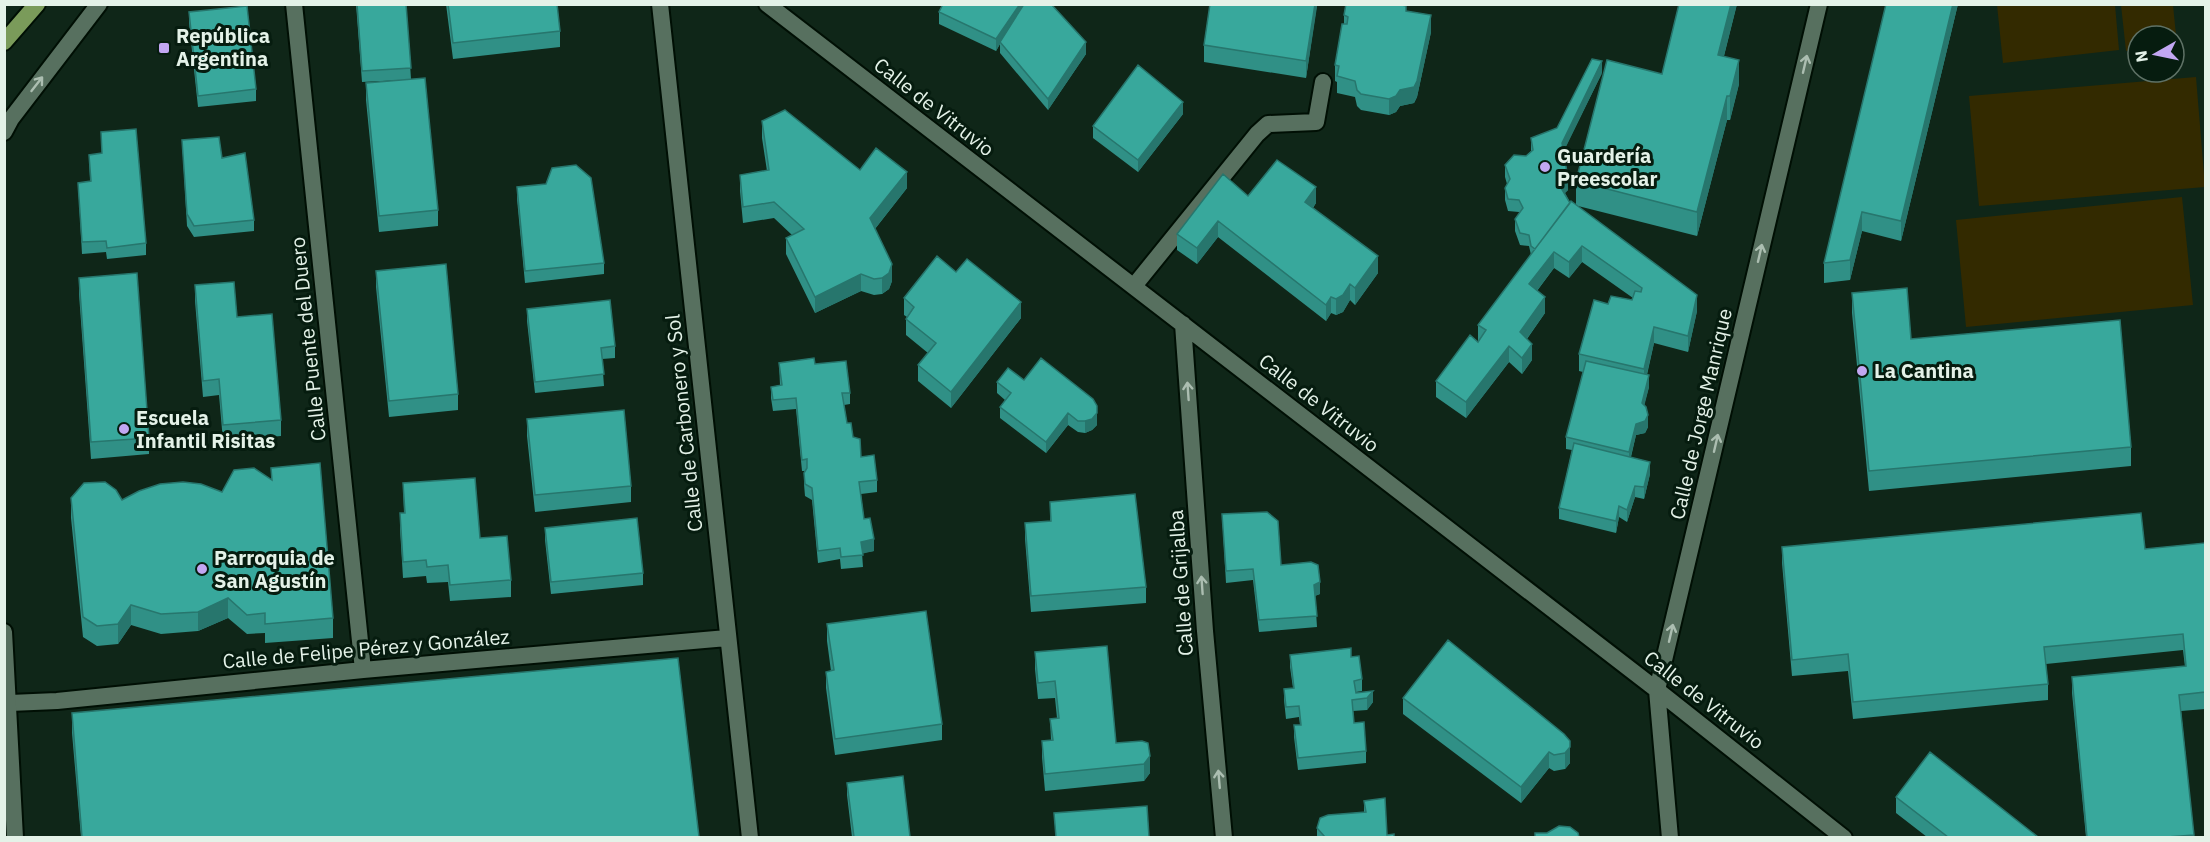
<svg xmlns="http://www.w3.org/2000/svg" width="2210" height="842" viewBox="0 0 2210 842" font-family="'IBM Plex Sans',sans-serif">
<rect width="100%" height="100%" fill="#0f2618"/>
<path fill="#332a00" d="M 1997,5 L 2115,5 L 2119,50 L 2003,63 Z
M 2121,5 L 2173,5 L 2177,45 L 2174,46 L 2174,36 L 2138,36 L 2138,49 L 2126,51 Z
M 2196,77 L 2205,187 L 1979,206 L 1969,96 Z
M 2182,197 L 2193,305 L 1966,327 L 1956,220 Z"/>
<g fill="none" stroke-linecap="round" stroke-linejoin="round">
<defs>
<path id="minor" d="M 294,4 L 363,670
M 660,4 C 692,282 718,560 750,838
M 767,4 L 1657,690 L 1844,838
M 1134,286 L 1257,134 L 1268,124 L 1316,122 L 1323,82
M 1183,324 L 1205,631 L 1224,838
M 10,703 L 57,701 L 363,670 L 727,638
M 1670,838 L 1657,690 L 1819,4"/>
<path id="tertiary" d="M 4,132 L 11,119 L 99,4
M 4,632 L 15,838"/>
<path id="primary" d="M 4,42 L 37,4"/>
</defs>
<use href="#minor" stroke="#000f04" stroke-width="20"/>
<use href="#tertiary" stroke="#000f04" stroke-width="20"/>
<use href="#primary" stroke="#000f04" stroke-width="20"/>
<use href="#minor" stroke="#57705f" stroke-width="16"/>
<use href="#tertiary" stroke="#57705f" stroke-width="16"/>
<use href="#primary" stroke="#7a9b5a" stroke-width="16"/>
</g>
<path fill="#309086" d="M 356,4 L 406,4 L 411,79 L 438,210 L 438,226 L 379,232 L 366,100 L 366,83 L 403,80 L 362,82 Z
M 446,4 L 557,4 L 560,31 L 560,47 L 453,59 Z
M 1317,4 L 1306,78 L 1204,62 L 1204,45 Z
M 1679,4 L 1737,4 L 1724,56 L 1739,84 L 1730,120 L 1727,120 L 1697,236 L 1578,206 L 1697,311 L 1688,352 L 1654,343 L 1647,375 L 1649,387 L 1644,405 L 1648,427 L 1645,433 L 1636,435 L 1631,457 L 1650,474 L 1644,499 L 1635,497 L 1627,522 L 1619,517 L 1616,533 L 1559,519 L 1559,508 L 1572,450 L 1566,449 L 1566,437 L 1583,372 L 1579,371 L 1579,354 L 1608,304 L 1632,300 L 1633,298 L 1582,262 L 1569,278 L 1554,268 L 1537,291 L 1545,313 L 1527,339 L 1532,360 L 1522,374 L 1509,362 L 1466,418 L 1436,397 L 1436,381 L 1478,342 L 1478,325 L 1531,255 L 1529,246 L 1520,245 L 1515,231 L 1515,219 L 1520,213 L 1519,212 L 1508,211 L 1505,200 L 1505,188 L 1507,184 L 1505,177 L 1505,165 L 1526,156 L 1531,151 L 1531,138 L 1557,128 L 1602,73 L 1563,152 L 1568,190 L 1565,193 L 1570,203 L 1576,204 L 1576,181 L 1662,74 Z
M 1958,4 L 1901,241 L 1862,231 L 1850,280 L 1824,283 L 1824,263 Z
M 1406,11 L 1431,32 L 1417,97 L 1414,103 L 1400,106 L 1396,112 L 1389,115 L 1361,110 L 1357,106 L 1355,97 L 1337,93 L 1337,82 L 1335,81 L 1335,65 L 1344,24 L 1344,15 Z
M 189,12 L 256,89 L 256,101 L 198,107 L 189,23 Z
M 939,12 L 1086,54 L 1048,110 L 1000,53 L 1000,44 L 996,51 L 939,24 Z
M 1183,114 L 1138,172 L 1093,138 L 1093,126 Z
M 762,121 L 860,170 L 907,188 L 875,229 L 892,281 L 889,289 L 882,294 L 874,295 L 861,291 L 815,313 L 786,254 L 786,238 L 792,235 L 774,218 L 743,223 L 740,191 L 740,175 L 767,171 L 762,138 Z
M 182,140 L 222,158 L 254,220 L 254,231 L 194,237 L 187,226 Z
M 89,155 L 146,243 L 146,255 L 107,259 L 106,252 L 82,254 L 78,183 L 90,181 Z
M 517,187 L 604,263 L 604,274 L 525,283 L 517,199 Z
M 1248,196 L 1316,203 L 1313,208 L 1378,273 L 1355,305 L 1350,300 L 1343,312 L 1336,315 L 1331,313 L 1326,321 L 1218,237 L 1197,264 L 1177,250 L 1177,234 Z
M 376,271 L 458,394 L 458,410 L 389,417 L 376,287 Z
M 956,272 L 1021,318 L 951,408 L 918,381 L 918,365 L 928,353 L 906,335 L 906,319 L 907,317 L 904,315 L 904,298 Z
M 79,278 L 149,438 L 149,454 L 91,459 L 79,294 Z
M 195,285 L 237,317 L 281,420 L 281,436 L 223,441 L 219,395 L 203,397 L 195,301 Z
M 1852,293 L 1911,339 L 2131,447 L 2131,466 L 1869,491 L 1852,313 Z
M 527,309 L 615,346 L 615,358 L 602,359 L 604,386 L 535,393 L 527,321 Z
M 779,363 L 815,364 L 850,393 L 850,404 L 844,405 L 847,423 L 861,457 L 877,480 L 877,492 L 861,494 L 864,519 L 874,551 L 862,553 L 863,567 L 841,569 L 840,559 L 818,563 L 812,500 L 805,496 L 804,484 L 804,473 L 805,471 L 802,471 L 796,409 L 773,411 L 771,398 L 771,387 L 780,385 Z
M 1024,380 L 1097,425 L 1092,430 L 1085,433 L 1078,432 L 1068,425 L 1046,453 L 1000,418 L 1000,407 L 1005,400 L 997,393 L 997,382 Z
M 527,419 L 631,486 L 631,502 L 535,512 L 527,436 Z
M 271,468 L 333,618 L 333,638 L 265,643 L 265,633 L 247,634 L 228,618 L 198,631 L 161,634 L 131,625 L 118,644 L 97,646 L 83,637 L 71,518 L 71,498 L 122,500 L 222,492 L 271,480 Z
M 403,483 L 480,538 L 511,580 L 511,597 L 450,601 L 448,582 L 427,583 L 426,576 L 403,578 L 400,529 L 400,513 L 404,513 Z
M 1050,502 L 1146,587 L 1146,603 L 1031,612 L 1025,539 L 1025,523 L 1050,521 Z
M 1222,514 L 1281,565 L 1320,594 L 1315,596 L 1317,627 L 1259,632 L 1253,580 L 1226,583 Z
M 545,528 L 643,573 L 643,585 L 551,594 L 545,540 Z
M 2205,543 L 2205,709 L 2181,711 L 2194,837 L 2086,837 L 2072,693 L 2072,677 L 2185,667 L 2183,650 L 2046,664 L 2048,684 L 2048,700 L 1853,719 L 1848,671 L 1792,676 L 1782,563 L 1782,547 L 2145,549 Z
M 827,624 L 942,724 L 942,740 L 835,755 L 826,688 L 826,672 L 831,671 L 827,641 Z
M 1035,652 L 1116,743 L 1142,741 L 1150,773 L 1144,781 L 1045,791 L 1042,757 L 1042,741 L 1051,740 L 1050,719 L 1057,718 L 1055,698 L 1038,699 L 1035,669 Z
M 1290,655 L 1351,657 L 1362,679 L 1362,691 L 1356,692 L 1356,693 L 1373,691 L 1373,702 L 1367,710 L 1353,711 L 1354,723 L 1366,751 L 1366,763 L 1298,770 L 1294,737 L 1294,725 L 1300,725 L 1299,717 L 1286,719 L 1284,700 L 1284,689 L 1293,688 L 1290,667 Z
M 1403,698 L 1564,734 L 1570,763 L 1565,769 L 1554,771 L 1549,768 L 1521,803 L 1403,714 Z
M 72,713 L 699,837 L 81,837 L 72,733 Z
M 847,783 L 910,837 L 852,837 L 847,795 Z
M 1896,797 L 2038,837 L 1927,837 L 1896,813 Z
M 1364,801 L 1387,835 L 1394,837 L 1317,837 L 1317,828 L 1364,812 Z"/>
<path fill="#27766d" d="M 1020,4 L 1029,4 L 1000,42 L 1000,44 L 996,51 L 996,39 Z
M 1315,4 L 1317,4 L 1317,7 L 1306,78 L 1306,61 Z
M 1731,4 L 1737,4 L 1718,79 L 1718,55 Z
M 1953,4 L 1958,4 L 1901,241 L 1901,221 Z
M 1431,15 L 1431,32 L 1417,97 L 1414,103 L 1400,106 L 1396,112 L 1389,115 L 1389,99 L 1400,90 Z
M 1086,42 L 1086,54 L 1048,110 L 1048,99 Z
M 1739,60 L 1739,84 L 1730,120 L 1730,96 Z
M 1602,61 L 1602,73 L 1562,155 L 1562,143 Z
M 1727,96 L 1727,120 L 1697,236 L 1697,212 Z
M 1183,102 L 1183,114 L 1138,172 L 1138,160 Z
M 907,172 L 907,188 L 870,235 L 870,218 Z
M 1568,178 L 1568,190 L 1560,197 L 1560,186 Z
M 1316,187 L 1316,203 L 1305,218 L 1305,202 Z
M 1862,212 L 1862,231 L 1850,280 L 1850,260 Z
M 1218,221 L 1218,237 L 1197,264 L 1197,248 Z
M 1582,246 L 1582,262 L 1569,278 L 1569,262 Z
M 1554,252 L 1554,268 L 1529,301 L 1529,284 Z
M 1378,256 L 1378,273 L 1355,305 L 1355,288 Z
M 892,264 L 892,281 L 889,289 L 882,294 L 882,278 Z
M 861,274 L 861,291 L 815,313 L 815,297 Z
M 1350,284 L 1350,300 L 1343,312 L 1336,315 L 1336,299 Z
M 1697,295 L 1697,311 L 1688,352 L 1688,336 Z
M 1331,297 L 1331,313 L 1326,321 L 1326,305 Z
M 1545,297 L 1545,313 L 1520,348 L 1520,332 Z
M 1021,302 L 1021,318 L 951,408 L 951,392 Z
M 1654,327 L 1654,343 L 1644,386 L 1644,369 Z
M 1532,344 L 1532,360 L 1522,374 L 1522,358 Z
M 1509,346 L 1509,362 L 1466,418 L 1466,402 Z
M 1649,375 L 1649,387 L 1642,415 L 1642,403 Z
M 1068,413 L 1068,425 L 1046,453 L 1046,442 Z
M 1097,413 L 1097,425 L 1092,430 L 1085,433 L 1085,421 Z
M 1648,415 L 1648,427 L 1645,433 L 1636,435 L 1629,464 L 1629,452 L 1636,424 Z
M 1650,462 L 1650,474 L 1644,499 L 1644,487 Z
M 1635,486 L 1635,497 L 1627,522 L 1627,510 Z
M 1619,506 L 1619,517 L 1616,533 L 1616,521 Z
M 874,539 L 874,551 L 861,554 L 861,542 Z
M 1320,582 L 1320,594 L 1314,596 L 1314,585 Z
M 228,598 L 228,618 L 198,631 L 198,612 Z
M 131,605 L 131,625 L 118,644 L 118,624 Z
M 1373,691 L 1373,702 L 1367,710 L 1367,698 Z
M 1570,747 L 1570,763 L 1565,769 L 1565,753 Z
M 1549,752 L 1549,768 L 1521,803 L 1521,787 Z
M 1150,756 L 1150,773 L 1144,781 L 1144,764 Z"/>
<path fill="#38a89c" stroke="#27766d" stroke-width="1.5" d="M 357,4 L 406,4 L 411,68 L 362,71 Z
M 448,4 L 557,4 L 560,31 L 453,43 Z
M 943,4 L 1020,4 L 996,39 L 939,12 Z
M 1024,4 L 1051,4 L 1086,42 L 1048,99 L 1000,42 Z
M 1210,4 L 1315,4 L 1306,61 L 1204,45 Z
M 1346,4 L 1398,4 L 1406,6 L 1406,11 L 1431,15 L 1417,81 L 1414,87 L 1400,90 L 1396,96 L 1389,99 L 1361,94 L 1357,90 L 1355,81 L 1337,76 L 1339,66 L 1335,65 L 1342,24 L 1347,24 L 1348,17 L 1344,15 Z
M 1679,4 L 1731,4 L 1718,55 L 1739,60 L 1730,96 L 1727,96 L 1697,212 L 1576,181 L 1607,60 L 1662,74 Z
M 1886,4 L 1953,4 L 1901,221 L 1862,212 L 1850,260 L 1824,263 Z
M 247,6 L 256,89 L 198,96 L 189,12 Z
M 1592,59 L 1602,61 L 1562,143 L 1568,178 L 1560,186 L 1570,203 L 1535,249 L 1531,246 L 1529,235 L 1520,233 L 1515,219 L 1523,208 L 1519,200 L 1508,199 L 1505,188 L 1510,179 L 1505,165 L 1514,155 L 1526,156 L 1533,150 L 1531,138 L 1557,128 Z
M 1138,65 L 1183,102 L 1138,160 L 1093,126 Z
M 425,78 L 438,210 L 379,216 L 366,83 Z
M 785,110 L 860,170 L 876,148 L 907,172 L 870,218 L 892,264 L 889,273 L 882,278 L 874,279 L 861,274 L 815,297 L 786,238 L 804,229 L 774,202 L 743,207 L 740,175 L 769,170 L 762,121 Z
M 136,129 L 146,243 L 107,248 L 106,241 L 82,242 L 78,183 L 91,181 L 89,155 L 102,153 L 101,132 Z
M 219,137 L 222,158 L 245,153 L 254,220 L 194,226 L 187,214 L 182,140 Z
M 1277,160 L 1316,187 L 1305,202 L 1378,256 L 1355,288 L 1350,284 L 1343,295 L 1336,299 L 1331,297 L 1326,305 L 1218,221 L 1197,248 L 1177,234 L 1223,174 L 1248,196 Z
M 576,165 L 591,178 L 604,263 L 525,271 L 517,187 L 546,184 L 552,168 Z
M 1571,201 L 1697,295 L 1688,336 L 1654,327 L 1644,369 L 1579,354 L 1594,300 L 1608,304 L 1611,296 L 1632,300 L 1635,291 L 1641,292 L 1642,288 L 1582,246 L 1569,262 L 1554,252 L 1529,284 L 1545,297 L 1520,332 L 1532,344 L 1522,358 L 1509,346 L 1466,402 L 1436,381 L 1470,335 L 1478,342 L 1486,330 L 1478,325 Z
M 937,256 L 956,272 L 967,259 L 1021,302 L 951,392 L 918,365 L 936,343 L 906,319 L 914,307 L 904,298 Z
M 446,264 L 458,394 L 389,401 L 376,271 Z
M 137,273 L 149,438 L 91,442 L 79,278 Z
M 234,282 L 237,317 L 272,314 L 281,420 L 223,425 L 219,379 L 203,381 L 195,285 Z
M 1907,288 L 1911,339 L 2120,320 L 2131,447 L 1869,471 L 1852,293 Z
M 610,300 L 615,346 L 601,348 L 604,374 L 535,382 L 527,309 Z
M 814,358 L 815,364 L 846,361 L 850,393 L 842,393 L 847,423 L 851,423 L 853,437 L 860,439 L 861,457 L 874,455 L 877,480 L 859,482 L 864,519 L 870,518 L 874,539 L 861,542 L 863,555 L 841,557 L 840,548 L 818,551 L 812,488 L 805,484 L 804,473 L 807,468 L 807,459 L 802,460 L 796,398 L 773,400 L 771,387 L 782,385 L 779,363 Z
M 1041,358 L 1093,399 L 1097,406 L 1097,413 L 1092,419 L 1085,421 L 1078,421 L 1068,413 L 1046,442 L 1000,407 L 1011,393 L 997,382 L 1008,368 L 1024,380 Z
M 1586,361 L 1649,375 L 1642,403 L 1646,407 L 1648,415 L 1645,421 L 1636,424 L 1629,452 L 1566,437 Z
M 624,410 L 631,486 L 535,495 L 527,419 Z
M 1574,443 L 1650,462 L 1644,487 L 1635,486 L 1627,510 L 1619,506 L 1616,521 L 1559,508 Z
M 320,463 L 333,618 L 265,624 L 265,613 L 247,615 L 228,598 L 198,612 L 161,614 L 131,605 L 118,624 L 97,626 L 83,617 L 71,498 L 84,483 L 105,482 L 116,490 L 122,500 L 139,491 L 160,484 L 183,482 L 201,484 L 222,492 L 234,470 L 254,468 L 272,480 L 271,468 Z
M 475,478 L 480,538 L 507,536 L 511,580 L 450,585 L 448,565 L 427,567 L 426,560 L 403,562 L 400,513 L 405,513 L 403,483 Z
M 1135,494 L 1146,587 L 1031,596 L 1025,523 L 1051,521 L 1050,502 Z
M 1267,512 L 1278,521 L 1281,565 L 1311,562 L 1318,565 L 1320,582 L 1314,585 L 1317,616 L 1259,620 L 1253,569 L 1226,571 L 1222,514 Z
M 2141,513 L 2145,549 L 2205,543 L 2205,692 L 2179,695 L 2194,835 L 2167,837 L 2087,837 L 2072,677 L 2186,666 L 2183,634 L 2044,647 L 2048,684 L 1853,702 L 1848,654 L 1792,660 L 1782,547 Z
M 637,518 L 643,573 L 551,582 L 545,528 Z
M 926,611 L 942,724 L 835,739 L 826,672 L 834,670 L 827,624 Z
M 1448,640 L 1564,734 L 1570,741 L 1570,747 L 1565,753 L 1554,755 L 1549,752 L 1521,787 L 1403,698 Z
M 1107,646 L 1116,743 L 1142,741 L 1148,743 L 1150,756 L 1144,764 L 1045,774 L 1042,741 L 1053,740 L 1050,719 L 1059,718 L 1055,681 L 1038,683 L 1035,652 Z
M 1351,648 L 1351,657 L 1359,656 L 1362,679 L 1354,681 L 1356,693 L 1373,691 L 1367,698 L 1352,700 L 1354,723 L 1364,722 L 1366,751 L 1298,758 L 1294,725 L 1301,725 L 1299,706 L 1286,707 L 1284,689 L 1294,688 L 1290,655 Z
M 678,658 L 699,837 L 82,837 L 72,713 Z
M 1930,752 L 2038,837 L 1948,837 L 1896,797 Z
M 903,776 L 910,837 L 854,837 L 847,783 Z
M 1385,798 L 1387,835 L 1394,834 L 1394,837 L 1325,837 L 1317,828 L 1320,818 L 1328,815 L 1366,812 L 1364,801 Z
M 1147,806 L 1149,837 L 1056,837 L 1054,813 Z
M 1559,826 L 1570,827 L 1578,833 L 1579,837 L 1535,837 L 1535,833 L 1547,833 Z"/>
<defs><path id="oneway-shaft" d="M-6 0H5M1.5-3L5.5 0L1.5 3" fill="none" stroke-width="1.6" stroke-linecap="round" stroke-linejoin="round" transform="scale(1.5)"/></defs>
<g stroke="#acbeb1">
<use href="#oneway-shaft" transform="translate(1805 64) rotate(-77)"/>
<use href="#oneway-shaft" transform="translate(37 84) rotate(-52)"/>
<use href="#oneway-shaft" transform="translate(1760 253) rotate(-77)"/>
<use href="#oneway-shaft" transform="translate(1188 391) rotate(-94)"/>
<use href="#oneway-shaft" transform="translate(1716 443) rotate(-77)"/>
<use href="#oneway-shaft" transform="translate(1202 585) rotate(-94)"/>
<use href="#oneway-shaft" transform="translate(1671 633) rotate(-77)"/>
<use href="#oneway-shaft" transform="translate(1219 779) rotate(-95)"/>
</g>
<g fill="#c2a7f2" stroke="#061c0f" stroke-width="2">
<rect x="158" y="42" width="12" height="12" rx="3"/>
<circle cx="1545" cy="167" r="6"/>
<circle cx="1862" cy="371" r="6"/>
<circle cx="124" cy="429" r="6"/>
<circle cx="202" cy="569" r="6"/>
</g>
<g text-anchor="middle" stroke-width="6" stroke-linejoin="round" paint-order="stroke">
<g font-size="20" font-weight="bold" fill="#e4f2e8" stroke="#061c0f" text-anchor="start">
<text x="176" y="43">República<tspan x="176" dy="23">Argentina</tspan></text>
<text x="1557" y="163">Guardería<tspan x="1557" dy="23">Preescolar</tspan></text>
<text x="1874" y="378">La Cantina</text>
<text x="136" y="425">Escuela<tspan x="136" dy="23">Infantil Risitas</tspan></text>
<text x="214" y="565">Parroquia de<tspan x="214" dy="23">San Agustín</tspan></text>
</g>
<g font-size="20" fill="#e4f2e8" stroke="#061c0f">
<text transform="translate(934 107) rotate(38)" y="7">Calle de Vitruvio</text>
<text transform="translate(308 339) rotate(-96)" y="7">Calle Puente del Duero</text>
<text transform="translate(1319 403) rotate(38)" y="7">Calle de Vitruvio</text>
<text transform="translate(1701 414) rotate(-77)" y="7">Calle de Jorge Manrique</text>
<text transform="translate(684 423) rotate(-96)" y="7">Calle de Carbonero y Sol</text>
<text transform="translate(1181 583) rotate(-94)" y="7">Calle de Grijalba</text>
<text transform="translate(366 649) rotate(-5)" y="7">Calle de Felipe Pérez y González</text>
<text transform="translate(1704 700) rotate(38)" y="7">Calle de Vitruvio</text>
</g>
</g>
<rect width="2210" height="842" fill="none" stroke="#e4f2e8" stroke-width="12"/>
<g transform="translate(2156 54) rotate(261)"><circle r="28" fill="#061c0f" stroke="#5f7266" stroke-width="1.5"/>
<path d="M0-4.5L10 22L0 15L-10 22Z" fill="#c2a7f2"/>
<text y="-9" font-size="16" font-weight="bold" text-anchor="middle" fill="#e4f2e8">N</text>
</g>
</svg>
